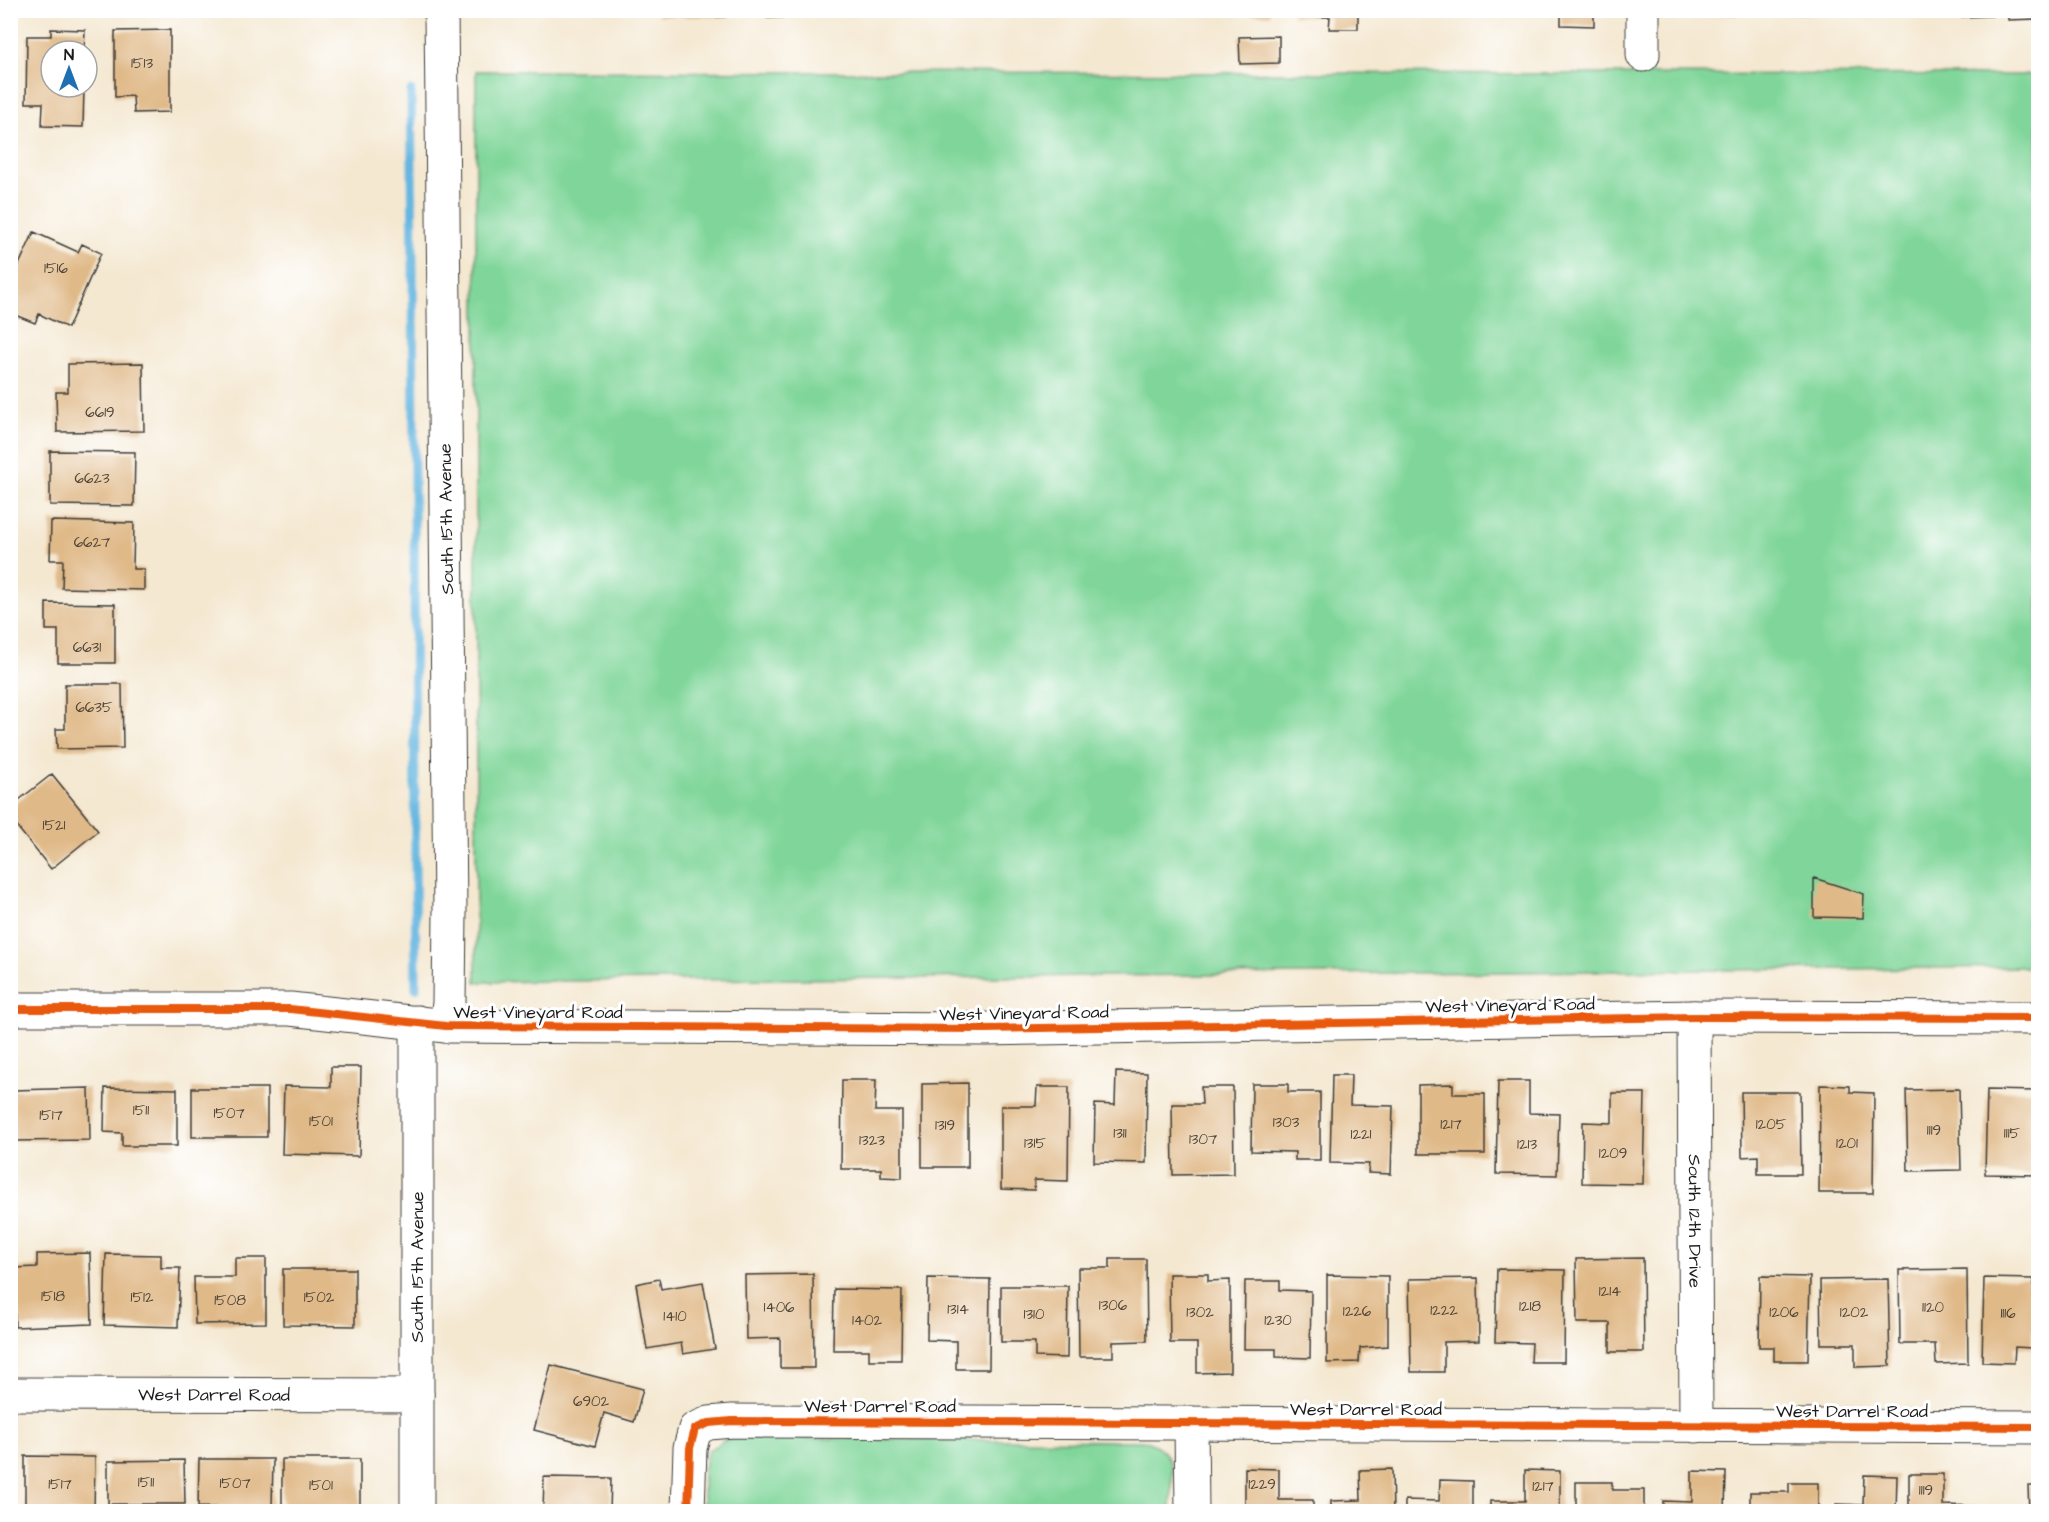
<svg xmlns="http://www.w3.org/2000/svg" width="2049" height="1522" viewBox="0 0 2049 1522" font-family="'Architects Daughter',sans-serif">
<rect width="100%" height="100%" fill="#fff"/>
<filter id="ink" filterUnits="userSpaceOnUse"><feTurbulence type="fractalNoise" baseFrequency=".0167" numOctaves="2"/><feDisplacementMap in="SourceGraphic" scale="12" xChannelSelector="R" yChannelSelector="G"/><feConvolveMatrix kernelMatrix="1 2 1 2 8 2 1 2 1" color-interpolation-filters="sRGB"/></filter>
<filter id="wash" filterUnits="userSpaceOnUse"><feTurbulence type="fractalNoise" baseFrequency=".008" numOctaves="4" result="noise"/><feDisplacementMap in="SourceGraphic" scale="24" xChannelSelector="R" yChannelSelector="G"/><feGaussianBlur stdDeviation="1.35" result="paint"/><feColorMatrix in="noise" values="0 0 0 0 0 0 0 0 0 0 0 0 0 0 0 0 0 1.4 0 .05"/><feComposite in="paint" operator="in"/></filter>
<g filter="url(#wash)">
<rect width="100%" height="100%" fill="#f4e8d1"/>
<path fill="#80d69a" stroke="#4e795b" stroke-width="1.5" d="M 476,71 L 2038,75 L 2038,967 L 476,982 Z
M 741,1438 L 1146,1441 C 1181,1453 1171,1480 1171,1511 L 703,1512 L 703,1471 L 708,1451 L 724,1440 Z"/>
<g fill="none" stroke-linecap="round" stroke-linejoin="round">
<path stroke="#65b6e0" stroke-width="9" d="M 411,91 C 416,390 413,689 416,988"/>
</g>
<g id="blocks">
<path fill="#e0b988" d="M 658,10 L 725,10 L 725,17 L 658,16 Z
M 767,10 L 799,10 L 799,17 L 767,18 Z
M 973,10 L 1002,10 L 1002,15 L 973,15 Z
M 1242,10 L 1270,10 L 1270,15 L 1242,14 Z
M 1293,10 L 1358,10 L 1358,29 L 1329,29 L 1330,17 L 1293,16 Z
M 1401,10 L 1430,10 L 1430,16 L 1401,16 Z
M 1453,10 L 1500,10 L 1500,14 L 1453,15 Z
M 1561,10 L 1594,10 L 1594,26 L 1561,25 Z
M 1694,10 L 1761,10 L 1761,14 L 1694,15 Z
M 1768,10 L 1835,10 L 1835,14 L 1768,14 Z
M 1853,10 L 1915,10 L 1916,14 L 1853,15 Z
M 1960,10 L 1992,10 L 1992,16 L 1960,17 Z
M 2008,10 L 2038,10 L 2038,19 L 2008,20 Z
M 51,29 L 85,30 L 84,51 L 51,51 L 51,87 L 84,87 L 83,127 L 42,126 L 43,103 L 26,103 L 27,36 L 51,36 Z
M 170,30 L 170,112 L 134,113 L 133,96 L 115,97 L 115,31 Z
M 1279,36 L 1279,63 L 1240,64 L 1239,37 Z
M 34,232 L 78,252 L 82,244 L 101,253 L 68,328 L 39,314 L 35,323 L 10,313 L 10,284 Z
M 143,363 L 144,431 L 57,432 L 56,392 L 68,392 L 68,364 Z
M 50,451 L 135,452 L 134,506 L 50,505 Z
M 51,521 L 134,523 L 133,569 L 144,569 L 144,590 L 62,588 L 63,560 L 50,560 Z
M 46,603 L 115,604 L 115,663 L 58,663 L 58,630 L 46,630 Z
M 65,684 L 122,684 L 123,748 L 57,749 L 56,729 L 65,729 Z
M 52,774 L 98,831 L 51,869 L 10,818 L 10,807 Z
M 1814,878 L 1864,894 L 1863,918 L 1814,917 Z
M 331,1067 L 361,1067 L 359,1156 L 282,1154 L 284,1086 L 331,1087 Z
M 1116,1072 L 1147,1073 L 1146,1163 L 1094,1162 L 1095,1104 L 1115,1105 Z
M 1332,1075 L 1351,1075 L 1350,1105 L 1393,1106 L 1391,1174 L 1368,1173 L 1369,1164 L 1330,1163 Z
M 842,1080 L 876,1080 L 875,1111 L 902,1111 L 902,1178 L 881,1177 L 881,1169 L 841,1169 Z
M 1498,1081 L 1529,1081 L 1529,1113 L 1559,1114 L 1557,1175 L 1496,1174 Z
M 968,1083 L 968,1167 L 922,1167 L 922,1084 Z
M 1252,1084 L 1288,1084 L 1288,1092 L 1320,1092 L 1320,1160 L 1295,1160 L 1295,1152 L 1251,1151 Z
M 1453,1084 L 1453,1094 L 1485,1094 L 1485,1154 L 1418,1154 L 1418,1085 Z
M 1820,1085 L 1850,1086 L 1850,1092 L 1874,1093 L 1873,1193 L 1819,1193 Z
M 1037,1087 L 1069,1087 L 1068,1181 L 1034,1180 L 1034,1190 L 1001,1189 L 1001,1106 L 1036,1106 Z
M 1201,1087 L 1233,1087 L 1234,1174 L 1173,1175 L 1172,1104 L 1202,1104 Z
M 89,1088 L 90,1140 L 14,1141 L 13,1090 Z
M 105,1088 L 177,1089 L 177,1146 L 122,1146 L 122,1133 L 104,1132 Z
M 192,1088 L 267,1088 L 267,1137 L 192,1137 Z
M 1959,1089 L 1961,1170 L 1908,1171 L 1906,1090 Z
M 1987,1090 L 2038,1091 L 2038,1175 L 1985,1174 Z
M 1741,1092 L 1800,1092 L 1801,1174 L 1758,1174 L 1758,1156 L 1742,1157 Z
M 1612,1093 L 1645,1093 L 1643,1184 L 1582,1183 L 1583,1122 L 1612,1123 Z
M 90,1253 L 92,1324 L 15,1327 L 14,1268 L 37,1267 L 37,1254 Z
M 106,1254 L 161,1255 L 161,1268 L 180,1268 L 178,1327 L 104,1325 Z
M 235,1258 L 266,1258 L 266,1323 L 195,1324 L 194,1277 L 235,1277 Z
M 1643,1258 L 1644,1352 L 1610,1352 L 1610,1323 L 1577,1323 L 1576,1259 Z
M 1110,1259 L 1146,1259 L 1147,1341 L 1113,1342 L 1113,1357 L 1079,1357 L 1078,1268 L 1110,1268 Z
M 283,1269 L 355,1269 L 355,1326 L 283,1325 Z
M 1497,1269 L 1565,1270 L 1564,1362 L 1531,1362 L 1532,1343 L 1495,1342 Z
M 1967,1269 L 1968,1363 L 1936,1364 L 1935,1344 L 1900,1344 L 1899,1270 Z
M 813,1274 L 814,1368 L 780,1368 L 780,1338 L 746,1339 L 745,1275 Z
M 1169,1274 L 1208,1274 L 1208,1281 L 1230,1280 L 1230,1372 L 1197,1373 L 1197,1343 L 1170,1343 Z
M 1327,1275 L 1388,1276 L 1388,1346 L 1360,1348 L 1359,1362 L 1327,1363 Z
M 1760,1276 L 1810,1277 L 1808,1361 L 1774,1361 L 1774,1347 L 1759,1347 Z
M 928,1278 L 990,1279 L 989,1369 L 956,1369 L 956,1341 L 927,1340 Z
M 1478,1278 L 1479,1341 L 1444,1342 L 1444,1372 L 1411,1372 L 1409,1279 Z
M 1984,1278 L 2034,1279 L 2032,1348 L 2015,1347 L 2014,1363 L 1982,1362 Z
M 659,1279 L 661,1289 L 703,1282 L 715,1349 L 683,1354 L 681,1343 L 647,1349 L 636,1284 Z
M 1888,1279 L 1890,1366 L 1855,1367 L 1855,1344 L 1821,1344 L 1820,1280 Z
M 1245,1281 L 1280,1281 L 1280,1290 L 1311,1291 L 1310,1358 L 1276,1357 L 1276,1349 L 1244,1349 Z
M 1001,1286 L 1068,1286 L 1067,1358 L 1035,1357 L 1035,1342 L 1001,1342 Z
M 834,1289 L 902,1290 L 901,1360 L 869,1360 L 869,1350 L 833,1350 Z
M 551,1365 L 643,1389 L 634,1422 L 604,1413 L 595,1446 L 534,1430 Z
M 25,1456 L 95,1457 L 94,1512 L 25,1512 Z
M 199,1459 L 273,1459 L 272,1508 L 198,1507 Z
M 282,1459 L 360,1459 L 360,1512 L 282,1512 Z
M 184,1460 L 185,1504 L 108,1504 L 108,1461 Z
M 1245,1468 L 1279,1469 L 1279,1500 L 1313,1500 L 1313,1512 L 1245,1512 Z
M 1392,1469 L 1393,1512 L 1331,1512 L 1331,1501 L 1361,1500 L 1360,1470 Z
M 1525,1470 L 1560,1471 L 1560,1512 L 1490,1512 L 1490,1501 L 1525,1501 Z
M 1692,1471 L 1726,1472 L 1725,1512 L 1663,1512 L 1663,1501 L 1692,1502 Z
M 1909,1474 L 1943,1474 L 1943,1505 L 1976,1506 L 1976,1512 L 1909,1512 Z
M 1864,1475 L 1897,1476 L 1896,1512 L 1836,1512 L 1836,1504 L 1863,1505 Z
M 544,1477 L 611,1478 L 610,1512 L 543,1512 Z
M 1440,1480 L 1473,1481 L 1473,1512 L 1405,1512 L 1405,1500 L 1439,1501 Z
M 1576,1482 L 1612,1482 L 1612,1490 L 1644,1490 L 1644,1512 L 1576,1512 Z
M 1789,1483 L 1818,1483 L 1818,1512 L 1750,1512 L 1750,1492 L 1789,1492 Z
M 2028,1486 L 2038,1486 L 2038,1512 L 2029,1512 Z"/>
</g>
</g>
<g filter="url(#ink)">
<use href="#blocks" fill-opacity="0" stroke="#3c3b37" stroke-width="1.5"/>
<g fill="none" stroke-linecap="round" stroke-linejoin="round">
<defs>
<g id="minor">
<path d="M 1643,10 L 1643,55"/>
<path id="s1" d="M 1694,1017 L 1696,1426"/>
<path d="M 417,1022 L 417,1512"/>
<path d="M 446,1026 L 986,1029 L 1694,1017 L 2038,1018"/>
<path id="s2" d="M 10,1394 L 417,1395"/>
<path d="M 1191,1423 L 1192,1512"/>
<path d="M 688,1512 L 690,1448 L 695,1429 L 709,1423 L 732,1421 L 2038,1427"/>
</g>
<path id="tertiary" d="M 10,1009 L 290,1009 L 446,1026 L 449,1003 L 450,911 L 441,10"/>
</defs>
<use href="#minor" stroke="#3c3b37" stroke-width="35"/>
<use href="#tertiary" stroke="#3c3b37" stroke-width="35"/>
<use href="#minor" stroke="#fff" stroke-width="33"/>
<use href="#tertiary" stroke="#fff" stroke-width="33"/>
<defs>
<path id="cycleway" d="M 10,1009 L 290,1009 L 446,1026 L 986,1029 L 1694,1017 L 2038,1018
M 688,1512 L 690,1448 L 695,1429 L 709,1423 L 732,1421 L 2038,1427"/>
</defs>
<use href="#cycleway" stroke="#fff" stroke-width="11"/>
<use href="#cycleway" stroke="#e8590c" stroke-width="8"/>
</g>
</g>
<g text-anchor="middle" stroke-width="6" stroke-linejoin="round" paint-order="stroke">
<g font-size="15" fill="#4d4337">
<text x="142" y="68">1513</text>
<text x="56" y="273">1516</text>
<text x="100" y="417">6619</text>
<text x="92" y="483">6623</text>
<text x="92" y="547">6627</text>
<text x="87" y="652">6631</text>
<text x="94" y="712">6635</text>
<text x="54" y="830">1521</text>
<text x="141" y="1115">1511</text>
<text x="229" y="1118">1507</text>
<text x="51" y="1120">1517</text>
<text x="321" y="1126">1501</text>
<text x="1286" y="1127">1303</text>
<text x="1451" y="1129">1217</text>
<text x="1771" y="1129">1205</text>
<text x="945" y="1130">1319</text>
<text x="1934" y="1135">1119</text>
<text x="1120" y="1138">1311</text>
<text x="2012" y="1138">1115</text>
<text x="1361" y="1139">1221</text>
<text x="1203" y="1144">1307</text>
<text x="872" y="1145">1323</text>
<text x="1035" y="1148">1315</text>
<text x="1847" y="1148">1201</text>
<text x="1527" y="1149">1213</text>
<text x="1613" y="1158">1209</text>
<text x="1610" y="1296">1214</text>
<text x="53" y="1301">1518</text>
<text x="142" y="1302">1512</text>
<text x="319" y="1302">1502</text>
<text x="230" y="1305">1508</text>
<text x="1113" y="1310">1306</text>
<text x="1530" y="1311">1218</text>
<text x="779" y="1312">1406</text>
<text x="1933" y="1312">1120</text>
<text x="958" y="1314">1314</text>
<text x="1444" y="1315">1222</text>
<text x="1357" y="1316">1226</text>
<text x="1200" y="1317">1302</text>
<text x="1784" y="1317">1206</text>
<text x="1854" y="1317">1202</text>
<text x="2008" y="1318">1116</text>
<text x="1034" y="1319">1310</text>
<text x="675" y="1321">1410</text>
<text x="867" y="1325">1402</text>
<text x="1278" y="1325">1230</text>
<text x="591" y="1406">6902</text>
<text x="146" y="1487">1511</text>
<text x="235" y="1488">1507</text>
<text x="60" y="1489">1517</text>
<text x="1262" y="1489">1229</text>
<text x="321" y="1490">1501</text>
<text x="1543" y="1491">1217</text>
<text x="1926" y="1495">1119</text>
</g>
<g font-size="18" fill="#1c1c1c" stroke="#fff">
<text transform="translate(446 519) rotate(-91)" y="6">South 15th Avenue</text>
<text transform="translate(1510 1005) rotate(-1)" y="6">West Vineyard Road</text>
<text x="538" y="1018">West Vineyard Road</text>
<text transform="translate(1024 1013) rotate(-1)" y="6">West Vineyard Road</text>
<text dy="6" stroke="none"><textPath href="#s1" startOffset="204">South 12th Drive</textPath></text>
<text transform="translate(417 1267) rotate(-90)" y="6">South 15th Avenue</text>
<text dy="6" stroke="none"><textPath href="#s2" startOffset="204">West Darrel Road</textPath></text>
<text x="880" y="1412">West Darrel Road</text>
<text x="1366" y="1415">West Darrel Road</text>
<text x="1852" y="1417">West Darrel Road</text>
</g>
</g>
<rect width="2049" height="1522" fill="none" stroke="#fff" stroke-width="36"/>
<g transform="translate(69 69)"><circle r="28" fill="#ffffff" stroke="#a4a4a4" stroke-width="1.5"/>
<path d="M0-4.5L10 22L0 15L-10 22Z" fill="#1f6fb2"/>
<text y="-9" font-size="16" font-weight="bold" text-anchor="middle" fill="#1c1c1c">N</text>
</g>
</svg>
